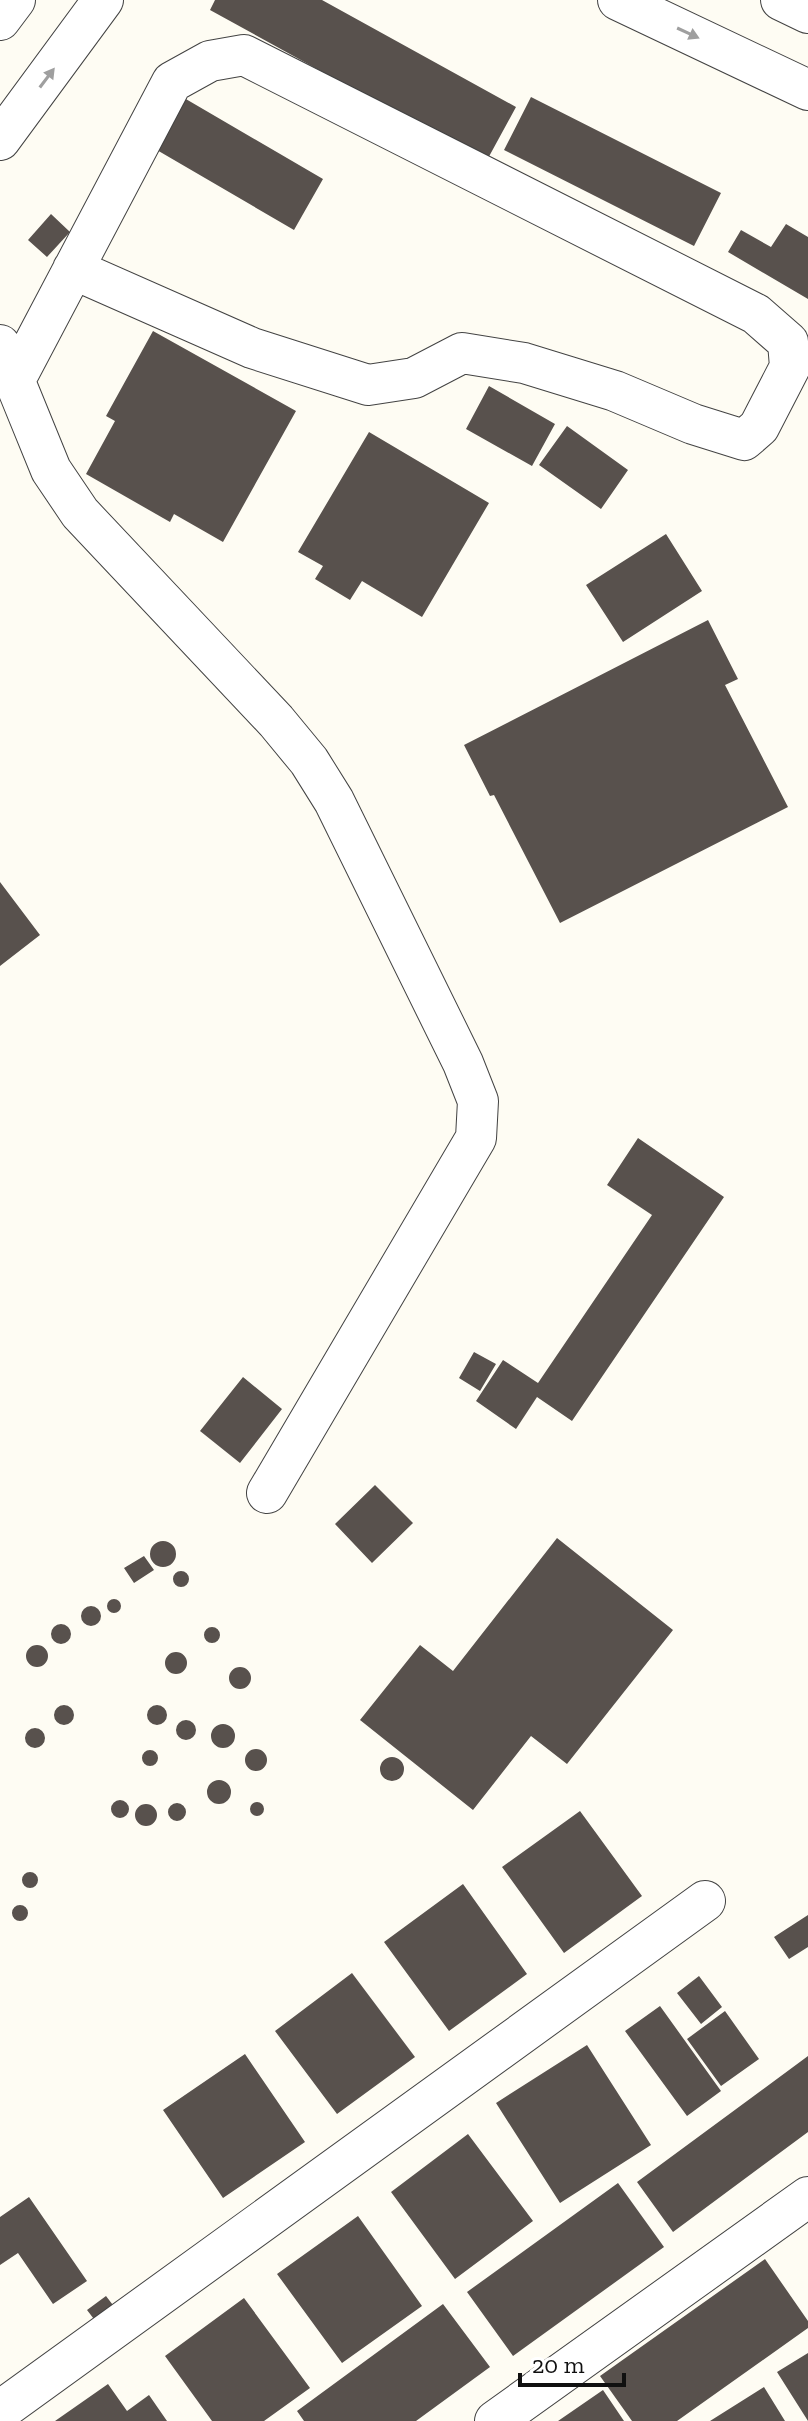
<svg xmlns="http://www.w3.org/2000/svg" width="808" height="2421" viewBox="0 0 808 2421" font-family="'Zilla Slab',serif">
<rect width="100%" height="100%" fill="#fefcf3"/>
<path fill="#58514d" d="M 215,0 L 322,0 L 516,107 L 486,162 L 210,10 Z
M 179,95 L 323,179 L 294,230 L 150,146 Z
M 531,97 L 721,193 L 694,246 L 504,150 Z
M 51,214 L 70,232 L 47,257 L 28,240 Z
M 786,224 L 808,237 L 808,299 L 728,252 L 741,230 L 771,247 Z
M 153,331 L 296,411 L 223,542 L 174,514 L 170,522 L 86,474 L 115,421 L 106,416 Z
M 489,386 L 555,424 L 532,466 L 466,429 Z
M 567,426 L 628,470 L 601,509 L 539,465 Z
M 369,432 L 489,503 L 422,617 L 362,581 L 350,600 L 315,579 L 323,566 L 298,552 Z
M 666,534 L 702,591 L 623,642 L 586,585 Z
M 708,620 L 738,679 L 725,685 L 788,807 L 560,923 L 494,795 L 490,796 L 464,745 Z
M 0,882 L 40,935 L 0,966 Z
M 638,1138 L 724,1197 L 572,1421 L 537,1397 L 516,1429 L 476,1401 L 503,1360 L 538,1383 L 652,1215 L 607,1185 Z
M 474,1352 L 496,1364 L 480,1391 L 459,1378 Z
M 243,1377 L 282,1409 L 240,1463 L 200,1431 Z
M 375,1485 L 413,1523 L 372,1563 L 335,1524 Z
M 557,1538 L 673,1630 L 567,1764 L 531,1736 L 473,1810 L 360,1720 L 420,1645 L 453,1671 Z
M150 1554a13 13 0 1 1 26 0a13 13 0 1 1-26 0Z
M 144,1556 L 154,1570 L 134,1583 L 124,1568 Z
M173 1579a8 8 0 1 1 16 0a8 8 0 1 1-16 0Z
M107 1606a7 7 0 1 1 14 0a7 7 0 1 1-14 0Z
M81 1616a10 10 0 1 1 20 0a10 10 0 1 1-20 0Z
M51 1634a10 10 0 1 1 20 0a10 10 0 1 1-20 0Z
M204 1635a8 8 0 1 1 16 0a8 8 0 1 1-16 0Z
M26 1656a11 11 0 1 1 22 0a11 11 0 1 1-22 0Z
M165 1663a11 11 0 1 1 22 0a11 11 0 1 1-22 0Z
M229 1678a11 11 0 1 1 22 0a11 11 0 1 1-22 0Z
M147 1715a10 10 0 1 1 20 0a10 10 0 1 1-20 0Z
M54 1715a10 10 0 1 1 20 0a10 10 0 1 1-20 0Z
M176 1730a10 10 0 1 1 20 0a10 10 0 1 1-20 0Z
M211 1736a12 12 0 1 1 24 0a12 12 0 1 1-24 0Z
M25 1738a10 10 0 1 1 20 0a10 10 0 1 1-20 0Z
M245 1760a11 11 0 1 1 22 0a11 11 0 1 1-22 0Z
M142 1758a8 8 0 1 1 16 0a8 8 0 1 1-16 0Z
M380 1769a12 12 0 1 1 24 0a12 12 0 1 1-24 0Z
M207 1792a12 12 0 1 1 24 0a12 12 0 1 1-24 0Z
M111 1809a9 9 0 1 1 18 0a9 9 0 1 1-18 0Z
M250 1809a7 7 0 1 1 14 0a7 7 0 1 1-14 0Z
M168 1812a9 9 0 1 1 18 0a9 9 0 1 1-18 0Z
M135 1815a11 11 0 1 1 22 0a11 11 0 1 1-22 0Z
M 580,1811 L 642,1896 L 564,1953 L 502,1867 Z
M22 1880a8 8 0 1 1 16 0a8 8 0 1 1-16 0Z
M 463,1884 L 527,1974 L 449,2031 L 384,1942 Z
M12 1913a8 8 0 1 1 16 0a8 8 0 1 1-16 0Z
M 808,1915 L 808,1947 L 789,1959 L 774,1937 Z
M 352,1973 L 415,2057 L 337,2114 L 275,2031 Z
M 699,1976 L 722,2007 L 701,2024 L 677,1993 Z
M 660,2006 L 721,2091 L 687,2116 L 625,2031 Z
M 725,2011 L 759,2059 L 721,2086 L 687,2039 Z
M 587,2045 L 651,2145 L 560,2203 L 496,2103 Z
M 245,2054 L 305,2142 L 223,2198 L 163,2110 Z
M 808,2056 L 808,2132 L 673,2232 L 637,2182 Z
M 468,2134 L 533,2221 L 455,2279 L 391,2192 Z
M 618,2183 L 664,2247 L 513,2356 L 467,2292 Z
M 29,2197 L 87,2281 L 53,2304 L 18,2253 L 0,2265 L 0,2217 Z
M 358,2216 L 422,2306 L 342,2363 L 277,2274 Z
M 765,2259 L 808,2321 L 808,2328 L 677,2421 L 632,2421 L 600,2376 Z
M 106,2296 L 119,2313 L 100,2327 L 87,2310 Z
M 244,2298 L 310,2388 L 264,2421 L 212,2421 L 165,2356 Z
M 443,2304 L 490,2367 L 416,2421 L 304,2421 L 297,2411 Z
M 808,2353 L 808,2421 L 777,2372 Z
M 108,2384 L 127,2411 L 149,2395 L 167,2421 L 55,2421 Z
M 764,2387 L 785,2421 L 710,2421 Z
M 603,2390 L 624,2421 L 558,2421 Z"/>
<g fill="none" stroke-linecap="round" stroke-linejoin="round">
<defs>
<path id="minor" d="M 618,0 L 808,90
M 781,0 L 808,13
M 0,20 L 15,0
M 0,140 L 103,0
M 0,345 L 51,470 L 80,513 L 276,721 L 309,761 L 334,801 L 463,1063 L 478,1101 L 476,1138 L 267,1493
M 16,378 L 172,82 L 210,61 L 244,55 L 756,314 L 788,342 L 790,367 L 759,427 L 744,440 L 693,424 L 615,391 L 524,363 L 462,353 L 414,378 L 368,385 L 252,348 L 73,269
M 0,2411 L 705,1901
M 495,2421 L 808,2197"/>
</defs>
<use href="#minor" stroke="#434343" stroke-width="42"/>
<use href="#minor" stroke="#fff" stroke-width="40"/>
</g>
<defs><path id="oneway-solid" d="M-6-.8H1V-3.2L6.5 0L1 3.2V.8H-6Z" transform="scale(2)"/></defs>
<g fill="#9f9f9f">
<use href="#oneway-solid" transform="translate(688 33) rotate(25)"/>
<use href="#oneway-solid" transform="translate(47 78) rotate(-53)"/>
</g>
<path d="M520 2373v12h104v-12" fill="none" stroke="#101010" stroke-width="4"/>
<text x="532" y="2373" font-size="24" fill="#101010" stroke="#ffffff" stroke-width="6" paint-order="stroke">20 m</text>
</svg>
